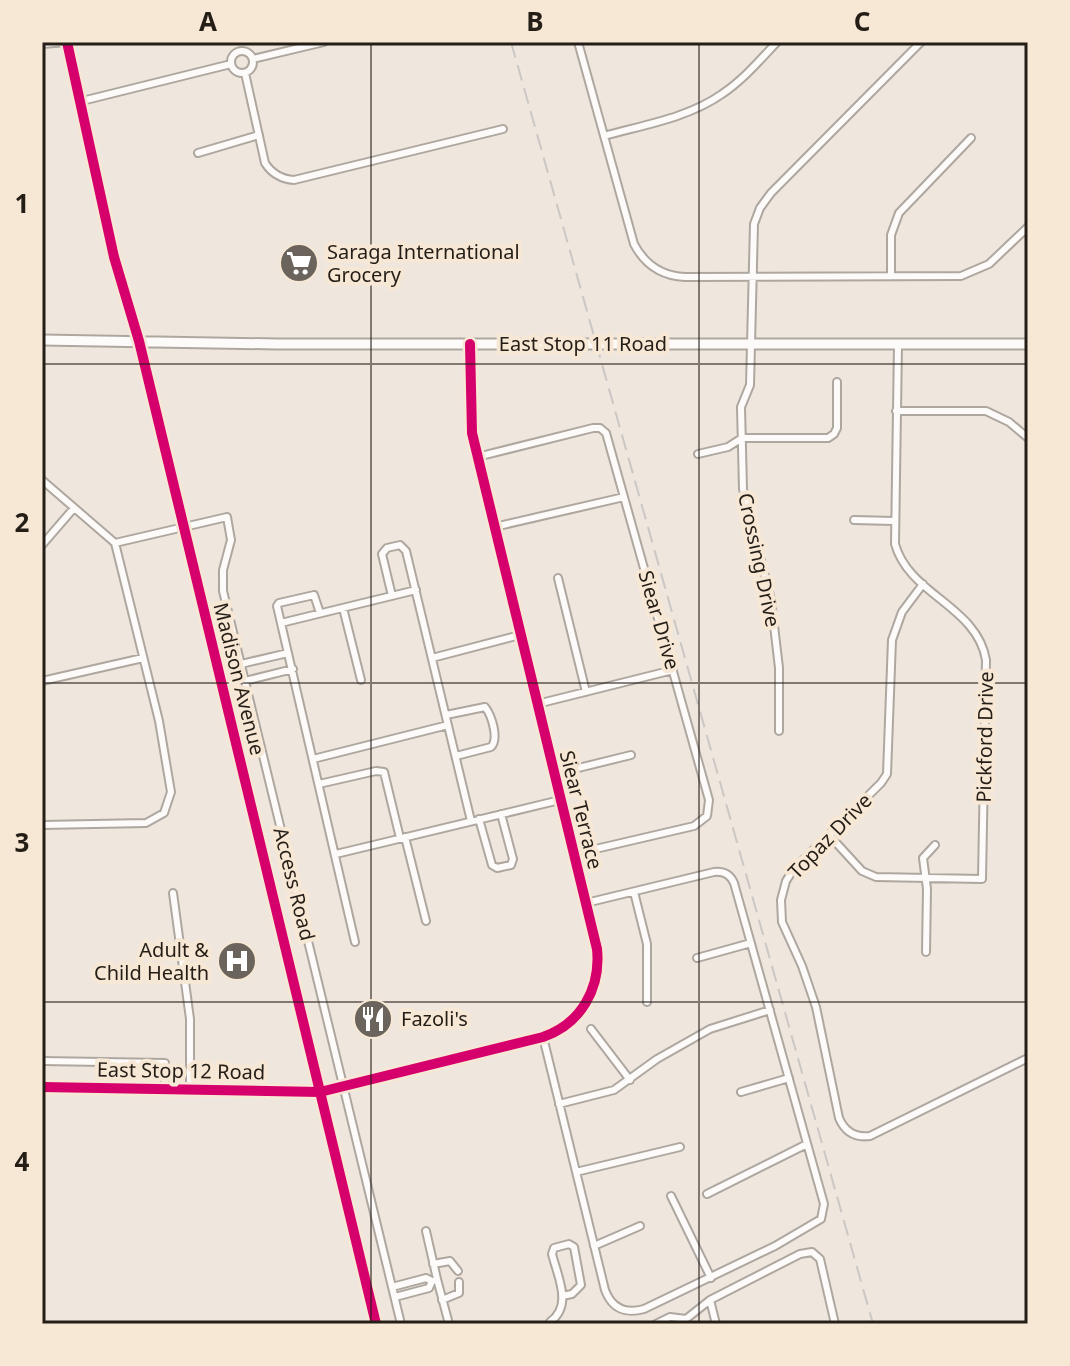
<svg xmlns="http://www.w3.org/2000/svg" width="1070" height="1366" viewBox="0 0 1070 1366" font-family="'Noto Sans',sans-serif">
<rect width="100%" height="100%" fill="#efe6dd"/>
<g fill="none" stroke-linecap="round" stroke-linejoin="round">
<defs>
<path id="minor" d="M 578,42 L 634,244 C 645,265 662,276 685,277 L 961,276 L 989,264 L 1028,227
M 42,44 L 67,42
M231 62a11 11 0 1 1 22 0a11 11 0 1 1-22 0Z
M 253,59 L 324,42
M 245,73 L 265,163 C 272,174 281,179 294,180 L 503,129
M 82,101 L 231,64
M 604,136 C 643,125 688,118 722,94 C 743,80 760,60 777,42
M 198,153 L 259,135
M 891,276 L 891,235 L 899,213 L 971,138
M 896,411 L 986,411 L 1009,422 L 1028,438
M 698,454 L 728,447 L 742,438 L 828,438 L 834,434 L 837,428 L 837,382
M 477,457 L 593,428 L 600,428 L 606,433 L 709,800 L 707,816 L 694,826 L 574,854
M 42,480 L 115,543 L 227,517 L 231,540 L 223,570 L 223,591 L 401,1324
M 854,520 L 894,521
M 494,527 L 624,497
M 42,545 L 74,508
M 558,578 L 586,692
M 923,584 L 902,612 L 892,640 L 887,774 L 881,783 L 793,870 L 786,881 L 781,900 L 782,922 L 802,966 L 816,1007 L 839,1118 C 845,1132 855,1138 870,1136 L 1028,1058
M 392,596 L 382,554 L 387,548 L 400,545 L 406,551 L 471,821
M 343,608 L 361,680
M 320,613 L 314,595 L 279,603 L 277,606 L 355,942
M 281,623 L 416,590
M 432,658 L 520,635
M 241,664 L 288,653
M 42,681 L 143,658
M 245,681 L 293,669
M 537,704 L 673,670
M 446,715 L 485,707 C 492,716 499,739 491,747 L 456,756
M 779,731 L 779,668 L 771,600 L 743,489 L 741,407 L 750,385 L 754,224 L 760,208 L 771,193 L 921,42
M 313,759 L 448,725
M 554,774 L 631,755
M 319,784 L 376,771 L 384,772 L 400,838
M 479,819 L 492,865 L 497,868 L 511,865 L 513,859 L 501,814
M 42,825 L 146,823 L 164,813 L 171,792 L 159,721 L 115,543
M 829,835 L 862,871 L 876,877 L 982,879 L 986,660 C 977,606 909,595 895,544 L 898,344
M 405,837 L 426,921
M 336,854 L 560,800
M 634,892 L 647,944 L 647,1002
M 173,893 L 190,1019 L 190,1089
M 926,952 L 927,889 L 923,858 L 935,845
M 697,958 L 751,943
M 591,1029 L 630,1080
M 543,1037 L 605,1290 C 612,1309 626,1314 644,1309 L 775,1246 L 821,1219 L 824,1204 L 734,883 C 730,874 723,871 714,872 L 586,903
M 42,1061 L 165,1063 L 165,1088
M 320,1092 L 552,1034 C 586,1015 603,981 596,942 L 472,433 L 470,344
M 741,1092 L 789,1078
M 559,1104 L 614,1090 L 657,1059 L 710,1029 L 770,1010
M 576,1172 L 680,1147
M 707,1194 L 807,1144
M 671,1196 L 711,1278
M 594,1246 L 640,1226
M 433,1264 L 450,1261 L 458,1271
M 437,1279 L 449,1324
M 392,1287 L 426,1278 L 432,1281
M 395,1297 L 429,1288 L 432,1281 L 437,1279 L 426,1231
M 442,1300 L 459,1293 L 459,1282
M 710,1300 L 716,1324
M 550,1322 C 573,1305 558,1278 552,1254 L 554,1248 L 569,1244 L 574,1247 L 581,1285 L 572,1294 L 562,1296
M 656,1324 L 670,1317 L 686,1319 L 710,1300 L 800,1254 L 812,1252 L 820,1259 L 835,1324"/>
<path id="tertiary" d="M 42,1087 L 320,1092"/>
<path id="secondary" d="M 67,42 L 114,257 L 139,341 L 376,1324
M 42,340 L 277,344 L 1028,344"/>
</defs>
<use href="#minor" stroke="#aea7a0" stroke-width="10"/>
<use href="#tertiary" stroke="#aea7a0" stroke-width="12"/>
<use href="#secondary" stroke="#aea7a0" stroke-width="13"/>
<use href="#minor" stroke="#fdfbfa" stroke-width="6"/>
<use href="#tertiary" stroke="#fdfbfa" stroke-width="8"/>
<use href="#secondary" stroke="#fdfbfa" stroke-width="9"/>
<path stroke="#cac7c5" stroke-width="2" stroke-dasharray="16 8" stroke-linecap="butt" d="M 511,42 L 873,1324"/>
<defs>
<path id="cycleway" d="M 67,42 L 114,257 L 139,341 L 376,1324
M 42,1087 L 320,1092 L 543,1037 C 581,1024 601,988 597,949 L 472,433 L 470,344"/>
</defs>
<use href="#cycleway" stroke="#f7e7d5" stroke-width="15"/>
<use href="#cycleway" stroke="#d6006c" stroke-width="10"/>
</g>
<path fill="none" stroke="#241e17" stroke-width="2" stroke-opacity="0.55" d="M 371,42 L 371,1324M 699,42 L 699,1324M 42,364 L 1028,364M 42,683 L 1028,683M 42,1002 L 1028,1002"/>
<defs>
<symbol id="supermarket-disc" viewBox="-11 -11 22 22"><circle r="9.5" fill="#6b645c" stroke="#f7e7d5"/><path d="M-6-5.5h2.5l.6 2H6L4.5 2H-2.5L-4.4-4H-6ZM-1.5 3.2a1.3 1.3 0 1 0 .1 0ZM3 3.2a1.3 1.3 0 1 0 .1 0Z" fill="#fff"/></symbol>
<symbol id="hospital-disc" viewBox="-11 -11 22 22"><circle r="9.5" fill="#6b645c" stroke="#f7e7d5"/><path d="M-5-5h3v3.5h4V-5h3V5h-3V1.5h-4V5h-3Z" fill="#fff"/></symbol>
<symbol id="restaurant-disc" viewBox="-11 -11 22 22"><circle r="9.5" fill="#6b645c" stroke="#f7e7d5"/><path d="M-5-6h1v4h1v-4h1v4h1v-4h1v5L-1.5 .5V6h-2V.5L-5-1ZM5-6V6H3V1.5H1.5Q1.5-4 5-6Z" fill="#fff"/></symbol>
</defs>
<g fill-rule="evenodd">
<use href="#supermarket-disc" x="277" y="241" width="44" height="44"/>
<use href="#hospital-disc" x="215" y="939" width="44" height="44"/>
<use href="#restaurant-disc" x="351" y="997" width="44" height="44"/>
</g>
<g text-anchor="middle" stroke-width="8" stroke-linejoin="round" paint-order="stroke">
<g font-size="20" fill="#241e17" stroke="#f7e7d5" text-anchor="start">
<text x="327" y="259">Saraga International<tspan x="327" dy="23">Grocery</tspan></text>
<text x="209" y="957" text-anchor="end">Adult &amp;<tspan x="209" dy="23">Child Health</tspan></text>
<text x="401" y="1026">Fazoli's</text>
</g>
<g font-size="20" fill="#241e17" stroke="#f7e7d5">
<text x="583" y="351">East Stop 11 Road</text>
<text transform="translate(759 560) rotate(78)" y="7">Crossing Drive</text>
<text transform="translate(659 620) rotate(74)" y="7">Siear Drive</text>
<text transform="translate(239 679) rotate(76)" y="7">Madison Avenue</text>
<text transform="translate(985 737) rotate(-89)" y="7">Pickford Drive</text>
<text transform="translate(581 810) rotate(76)" y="7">Siear Terrace</text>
<text transform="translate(830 836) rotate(-46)" y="7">Topaz Drive</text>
<text transform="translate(294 884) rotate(76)" y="7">Access Road</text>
<text transform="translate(181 1071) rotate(1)" y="7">East Stop 12 Road</text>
</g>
</g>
<rect width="1070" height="1366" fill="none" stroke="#f7e7d5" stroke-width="88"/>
<rect x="44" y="44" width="982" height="1278" fill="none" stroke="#241e17" stroke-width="3"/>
<g font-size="26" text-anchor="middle" font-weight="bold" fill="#241e17">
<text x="208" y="31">A</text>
<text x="535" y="31">B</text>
<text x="862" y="31">C</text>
<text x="22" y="213">1</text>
<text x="22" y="532">2</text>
<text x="22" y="852">3</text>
<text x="22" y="1171">4</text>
</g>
</svg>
